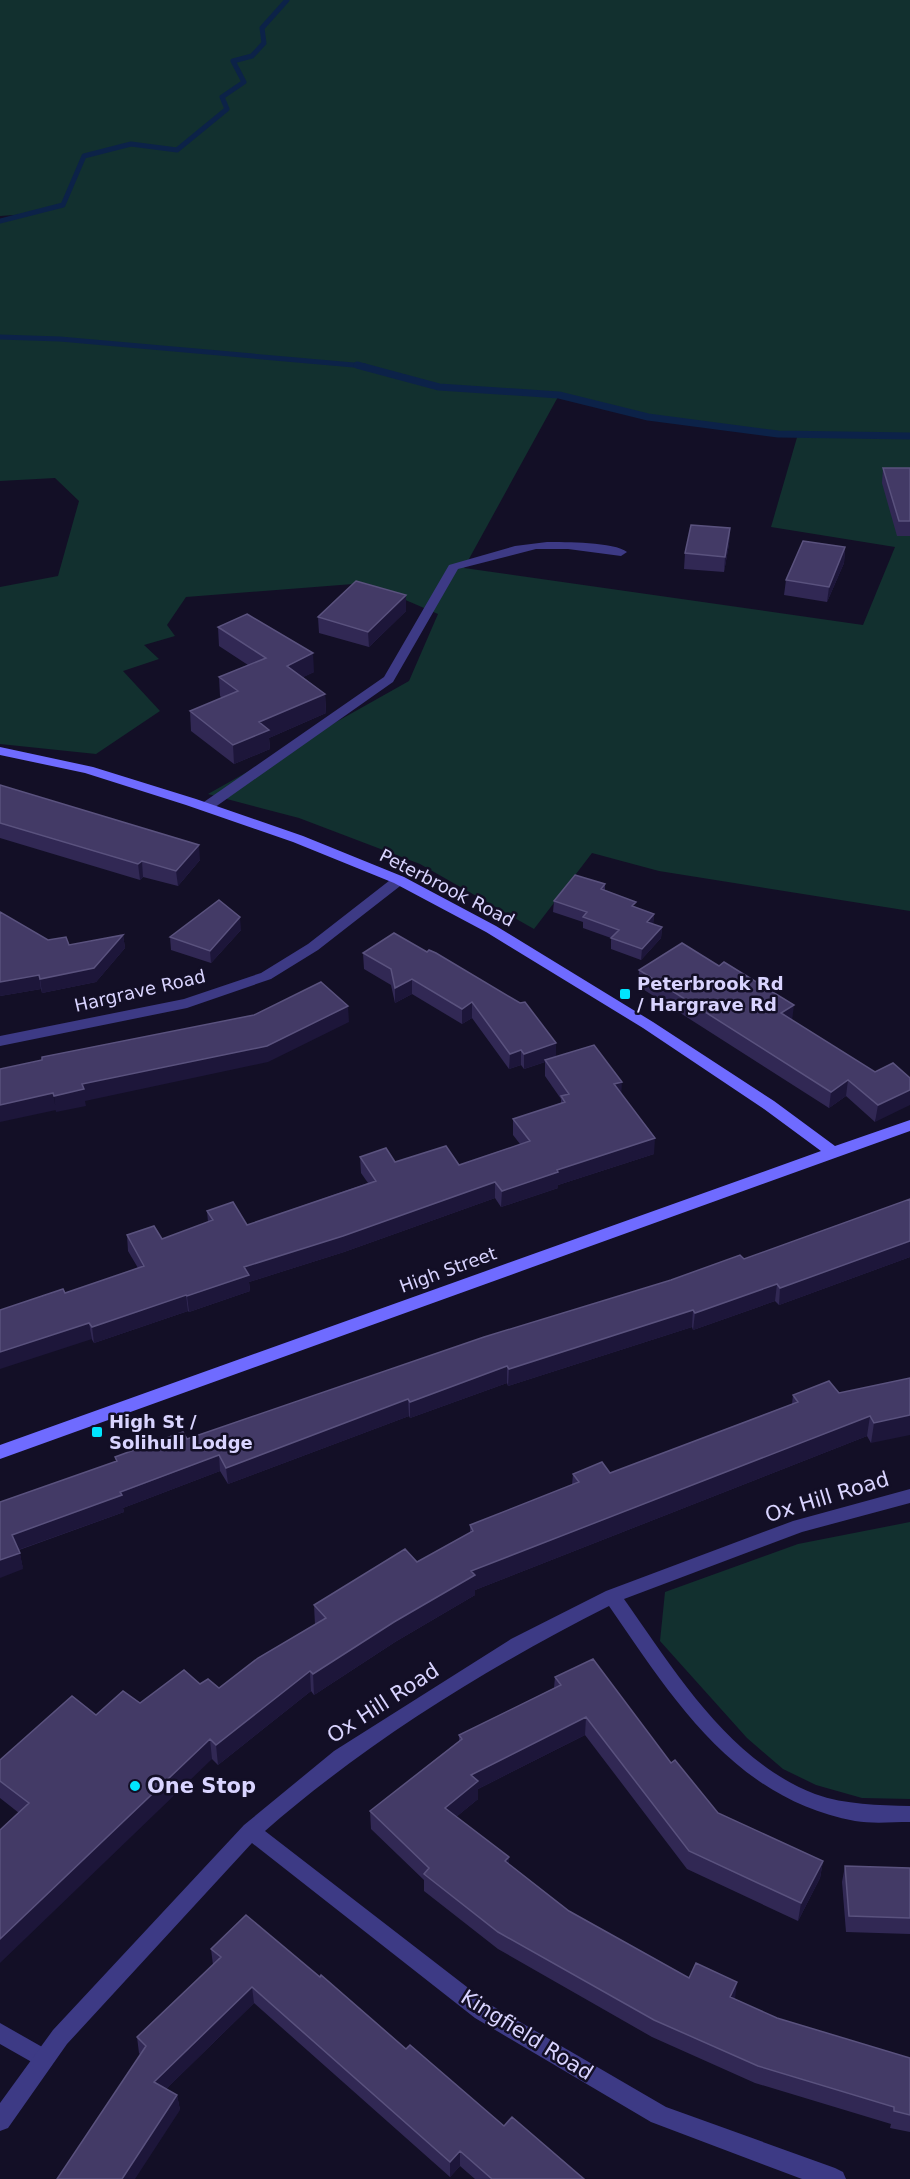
<svg xmlns="http://www.w3.org/2000/svg" width="910" height="2179" viewBox="0 0 910 2179" font-family="'DejaVu Sans',sans-serif">
<rect width="100%" height="100%" fill="#130f26"/>
<path fill="#12302f" fill-rule="evenodd" d="M 0,0 L 910,0 L 910,911 L 659,871 L 592,853 L 534,929 L 420,864 L 299,818 L 208,794 L 409,681 L 438,614 L 366,583 L 186,597 L 167,625 L 175,636 L 144,645 L 159,659 L 123,671 L 160,711 L 96,754 L 0,744 L 0,587 L 58,576 L 79,501 L 55,478 L 0,481 L 0,221 L 29,214 L 0,216 ZM 559,395 L 648,417 L 778,434 L 798,434 L 771,527 L 895,547 L 863,625 L 464,568 Z
M 910,1522 L 910,1799 L 862,1798 L 816,1785 L 783,1769 L 747,1738 L 660,1641 L 665,1592 L 798,1544 Z"/>
<g fill="none" stroke-linecap="round" stroke-linejoin="round">
<path stroke="#0c2248" stroke-width="5" d="M 0,221 L 63,205 L 84,156 L 131,144 L 177,150 L 227,109 L 222,97 L 244,82 L 233,61 L 252,56 L 264,43 L 262,28 L 287,0
M 0,337 L 60,339 L 365,366"/>
<path stroke="#0c2248" stroke-width="7" d="M 357,365 L 439,387 L 559,395 L 648,417 L 778,434 L 910,436"/>
<path fill="#3d3a85" fill-rule="evenodd" d="M 547,542 C 564,542 615,542 627,552 L 621,556 L 568,549 L 536,549 L 458,569 L 393,682 L 211,810 L 201,810 L 199,807 L 201,804 L 384,677 L 449,565 L 515,546 Z
M 0,2023 L 51,2052 L 54,2059 L 51,2066 L 44,2069 L 0,2044 Z"/>
<path fill="#3d3a85" fill-rule="evenodd" d="M 399,876 L 404,877 L 406,880 L 404,883 L 318,950 L 271,979 L 187,1008 L 0,1046 L 0,1036 L 184,999 L 261,973 L 308,944 L 394,877 Z
M 910,1489 L 910,1503 L 802,1532 L 624,1599 C 675,1671 729,1761 815,1794 C 846,1805 878,1805 910,1806 L 910,1822 C 892,1822 873,1824 855,1821 C 735,1799 673,1699 609,1606 C 487,1668 368,1741 265,1831 L 489,2004 L 666,2107 L 835,2168 L 843,2172 L 846,2179 L 802,2179 L 651,2122 L 475,2018 L 252,1843 L 67,2044 L 8,2128 L 0,2131 L 0,2103 L 53,2030 L 244,1825 L 334,1751 L 511,1639 L 606,1591 L 793,1521 Z"/>
<path fill="#6f6bff" fill-rule="evenodd" d="M 0,747 L 93,767 L 196,799 L 303,836 L 404,877 L 496,926 L 653,1022 L 774,1101 L 835,1146 L 910,1120 L 910,1131 L 0,1459 L 0,1445 L 821,1151 L 764,1109 L 643,1028 L 486,932 L 394,883 L 293,842 L 186,805 L 85,773 L 0,755 Z"/>
</g>
<path fill="#312854" d="M 883,468 L 910,468 L 910,536 L 897,536 L 882,483 Z
M 730,528 L 729,544 L 724,572 L 684,569 L 685,553 Z
M 845,547 L 844,563 L 827,602 L 784,595 L 786,580 Z
M 406,595 L 406,611 L 369,647 L 319,633 L 318,617 Z
M 218,627 L 314,672 L 303,677 L 325,694 L 326,713 L 269,738 L 270,749 L 234,764 L 191,731 L 190,711 L 222,698 L 220,696 L 219,677 L 248,665 L 219,646 Z
M 0,785 L 200,860 L 178,886 L 143,877 L 140,880 L 0,838 Z
M 605,884 L 605,890 L 636,908 L 654,914 L 653,924 L 662,927 L 661,938 L 641,960 L 611,949 L 611,938 L 583,928 L 583,922 L 553,912 L 554,901 Z
M 0,912 L 48,940 L 69,945 L 123,935 L 125,948 L 96,982 L 42,993 L 41,989 L 0,996 Z
M 241,930 L 211,963 L 171,950 L 170,937 Z
M 394,933 L 556,1043 L 556,1057 L 621,1094 L 654,1154 L 558,1185 L 558,1188 L 501,1207 L 495,1198 L 344,1252 L 249,1282 L 250,1291 L 189,1312 L 188,1311 L 94,1343 L 65,1293 L 138,1268 L 128,1251 L 127,1235 L 162,1239 L 208,1222 L 207,1211 L 247,1225 L 368,1183 L 361,1173 L 360,1157 L 395,1162 L 459,1165 L 520,1144 L 513,1135 L 513,1119 L 561,1103 L 561,1099 L 545,1076 L 545,1062 L 524,1069 L 521,1065 L 509,1069 L 472,1018 L 462,1024 L 412,994 L 395,1003 L 391,985 L 364,969 L 363,953 Z
M 639,970 L 792,1020 L 875,1072 L 893,1063 L 875,1122 L 846,1096 L 829,1108 L 638,986 Z
M 910,1199 L 910,1257 L 779,1305 L 775,1301 L 693,1330 L 692,1327 L 508,1386 L 507,1383 L 410,1418 L 409,1416 L 228,1484 L 220,1471 L 123,1508 L 124,1512 L 19,1550 L 23,1569 L 0,1502 L 116,1462 L 115,1457 L 187,1439 L 744,1259 Z
M 910,1378 L 871,1443 L 867,1436 L 475,1590 L 475,1595 L 395,1642 L 314,1695 L 311,1691 L 218,1765 L 212,1759 L 19,1813 L 0,1798 L 0,1760 L 96,1715 L 140,1703 L 200,1684 L 219,1688 L 315,1625 L 314,1605 L 417,1562 L 470,1533 L 470,1525 L 572,1485 L 573,1474 L 610,1473 L 792,1404 L 793,1395 L 839,1393 Z
M 555,1677 L 671,1763 L 718,1813 L 823,1861 L 820,1878 L 798,1921 L 687,1869 L 585,1735 L 478,1789 L 478,1799 L 456,1817 L 509,1865 L 569,1911 L 689,1978 L 735,1999 L 777,2018 L 910,2058 L 910,2132 L 890,2128 L 891,2124 L 755,2083 L 652,2037 L 498,1949 L 424,1891 L 424,1880 L 371,1829 L 370,1811 L 459,1741 L 459,1735 L 554,1688 Z
M 845,1866 L 910,1868 L 910,1934 L 846,1932 L 842,1882 Z
M 211,1949 L 406,2049 L 504,2126 L 584,2179 L 475,2179 L 460,2166 L 450,2177 L 254,2003 L 166,2089 L 177,2095 L 180,2110 L 139,2053 L 137,2037 L 213,1965 Z"/>
<path fill="#1d163a" d="M 730,528 L 729,544 L 724,572 L 725,557 Z
M 845,547 L 844,563 L 827,602 L 829,587 Z
M 406,595 L 406,611 L 369,647 L 368,632 Z
M 313,653 L 314,672 L 288,685 L 287,666 Z
M 325,694 L 326,713 L 269,738 L 270,749 L 234,764 L 233,745 L 259,722 Z
M 199,845 L 200,860 L 178,886 L 176,871 Z
M 142,861 L 143,877 L 140,880 L 138,864 Z
M 654,914 L 653,925 L 647,922 Z
M 240,917 L 241,930 L 211,963 L 210,951 Z
M 662,927 L 661,938 L 641,960 L 642,949 Z
M 123,935 L 125,948 L 96,982 L 42,993 L 40,979 Z
M 39,975 L 41,989 L 0,996 L 0,982 Z
M 412,979 L 412,994 L 395,1003 L 395,988 Z
M 472,1002 L 472,1018 L 462,1024 L 462,1009 Z
M 794,1005 L 792,1021 L 781,1013 Z
M 348,1006 L 349,1022 L 268,1062 L 85,1101 L 86,1106 L 56,1112 L 54,1096 L 82,1084 Z
M 556,1043 L 556,1059 L 545,1060 L 545,1062 L 524,1069 L 524,1054 Z
M 521,1050 L 521,1065 L 509,1069 L 510,1054 Z
M 848,1080 L 846,1096 L 829,1108 L 831,1092 Z
M 622,1082 L 621,1098 L 614,1084 Z
M 910,1090 L 910,1105 L 875,1122 L 878,1105 Z
M 53,1093 L 56,1110 L 0,1122 L 0,1105 Z
M 655,1138 L 654,1154 L 558,1185 L 558,1188 L 501,1207 L 502,1191 L 557,1170 Z
M 495,1182 L 495,1198 L 344,1252 L 249,1282 L 250,1291 L 189,1312 L 187,1296 L 244,1267 Z
M 910,1241 L 910,1257 L 779,1305 L 780,1288 Z
M 777,1284 L 775,1301 L 693,1330 L 695,1313 Z
M 186,1295 L 188,1311 L 94,1343 L 92,1327 Z
M 693,1310 L 692,1327 L 508,1386 L 509,1369 Z
M 89,1323 L 92,1339 L 0,1369 L 0,1352 Z
M 507,1366 L 507,1383 L 410,1418 L 410,1402 Z
M 408,1399 L 409,1416 L 228,1484 L 226,1468 Z
M 910,1415 L 910,1435 L 871,1443 L 874,1423 Z
M 870,1416 L 867,1436 L 475,1590 L 475,1595 L 395,1642 L 314,1695 L 313,1674 L 471,1571 Z
M 219,1455 L 220,1471 L 123,1508 L 124,1512 L 15,1551 L 12,1535 Z
M 20,1553 L 23,1569 L 0,1578 L 0,1560 Z
M 310,1671 L 311,1691 L 218,1765 L 216,1745 Z
M 586,1717 L 585,1735 L 478,1789 L 478,1799 L 445,1826 L 445,1808 L 471,1775 Z
M 210,1739 L 212,1759 L 0,1963 L 0,1939 Z
M 509,1857 L 509,1874 L 505,1861 Z
M 823,1861 L 820,1878 L 798,1921 L 801,1903 Z
M 737,1982 L 735,1999 L 727,2014 L 730,1997 Z
M 252,1987 L 254,2003 L 157,2098 L 154,2082 Z
M 177,2095 L 180,2110 L 135,2179 L 122,2179 Z
M 460,2151 L 460,2166 L 450,2177 L 450,2162 Z"/>
<path fill="#433a66" stroke="#5a527e" stroke-width="1.5" d="M 883,468 L 910,468 L 910,521 L 899,521 Z
M 691,525 L 730,528 L 725,557 L 685,553 Z
M 803,541 L 845,547 L 829,587 L 786,580 Z
M 356,581 L 406,595 L 368,632 L 318,617 Z
M 247,614 L 313,653 L 287,666 L 325,694 L 259,722 L 269,730 L 233,745 L 190,711 L 238,691 L 219,677 L 266,658 L 218,627 Z
M 0,785 L 199,845 L 176,871 L 142,861 L 138,864 L 0,823 Z
M 575,875 L 605,884 L 601,889 L 636,902 L 632,906 L 654,914 L 647,922 L 662,927 L 642,949 L 611,938 L 619,930 L 583,917 L 587,912 L 554,901 Z
M 219,900 L 240,917 L 210,951 L 170,937 Z
M 0,912 L 48,940 L 66,937 L 69,945 L 123,935 L 94,968 L 40,979 L 39,975 L 0,982 Z
M 394,933 L 427,952 L 429,950 L 436,953 L 520,1003 L 525,1002 L 556,1043 L 524,1054 L 521,1050 L 510,1054 L 472,1002 L 462,1009 L 412,979 L 395,988 L 391,969 L 363,953 Z
M 682,943 L 719,966 L 724,962 L 794,1005 L 781,1013 L 875,1072 L 893,1063 L 910,1078 L 910,1090 L 878,1105 L 848,1080 L 831,1092 L 639,970 Z
M 321,982 L 348,1006 L 267,1046 L 82,1084 L 84,1089 L 54,1096 L 53,1093 L 0,1105 L 0,1069 L 42,1060 L 42,1057 L 254,1015 Z
M 594,1045 L 622,1082 L 614,1084 L 655,1138 L 557,1170 L 558,1172 L 502,1191 L 495,1182 L 343,1236 L 244,1267 L 249,1275 L 187,1296 L 186,1295 L 92,1327 L 89,1323 L 0,1352 L 0,1310 L 63,1289 L 65,1293 L 144,1266 L 127,1235 L 154,1226 L 162,1239 L 213,1220 L 207,1211 L 233,1202 L 247,1225 L 376,1181 L 360,1157 L 386,1148 L 395,1162 L 446,1146 L 459,1165 L 530,1141 L 513,1119 L 565,1102 L 561,1096 L 569,1094 L 545,1060 Z
M 910,1199 L 910,1241 L 780,1288 L 777,1284 L 695,1313 L 693,1310 L 509,1369 L 507,1366 L 410,1402 L 408,1399 L 226,1468 L 219,1455 L 120,1492 L 122,1495 L 12,1535 L 20,1553 L 0,1560 L 0,1502 L 117,1461 L 115,1457 L 183,1432 L 187,1439 L 484,1337 L 671,1280 L 740,1255 L 744,1259 Z
M 910,1378 L 910,1415 L 874,1423 L 870,1416 L 471,1571 L 475,1575 L 394,1622 L 313,1674 L 310,1671 L 216,1745 L 210,1739 L 0,1939 L 0,1830 L 29,1803 L 0,1781 L 0,1760 L 72,1696 L 96,1715 L 123,1691 L 140,1703 L 184,1670 L 200,1684 L 208,1679 L 219,1688 L 258,1658 L 326,1618 L 314,1605 L 405,1549 L 417,1562 L 473,1531 L 470,1525 L 579,1482 L 573,1474 L 602,1462 L 610,1473 L 798,1402 L 793,1395 L 829,1381 L 839,1393 Z
M 593,1659 L 671,1763 L 675,1760 L 718,1813 L 823,1861 L 801,1903 L 689,1851 L 586,1717 L 471,1775 L 478,1781 L 445,1808 L 509,1857 L 505,1861 L 569,1911 L 689,1978 L 696,1963 L 737,1982 L 730,1997 L 777,2018 L 910,2058 L 910,2115 L 894,2111 L 894,2107 L 758,2066 L 654,2020 L 498,1932 L 424,1874 L 429,1868 L 370,1811 L 462,1739 L 459,1735 L 561,1685 L 555,1677 Z
M 845,1866 L 910,1868 L 910,1918 L 849,1916 Z
M 246,1915 L 320,1977 L 321,1975 L 406,2049 L 410,2045 L 504,2126 L 512,2117 L 584,2179 L 492,2179 L 460,2151 L 450,2162 L 252,1987 L 154,2082 L 177,2095 L 122,2179 L 57,2179 L 146,2046 L 137,2037 L 221,1957 L 211,1949 Z"/>
<g fill="#00e5ff" stroke="#130f26" stroke-width="2">
<rect x="619" y="988" width="12" height="12" rx="3"/>
<rect x="91" y="1426" width="12" height="12" rx="3"/>
<circle cx="135" cy="1786" r="6"/>
</g>
<g text-anchor="middle" stroke-width="5" stroke-linejoin="round" paint-order="stroke">
<g font-size="18" fill="#d9d4ff" stroke="#130f26">
<text transform="translate(447 888) rotate(27)" y="6">Peterbrook Road</text>
<text transform="translate(140 991) rotate(-13)" y="6">Hargrave Road</text>
<text transform="translate(448 1270) rotate(-20)" y="6">High Street</text>
</g>
<g font-size="18" font-weight="bold" fill="#d9d4ff" stroke="#130f26" text-anchor="start">
<text x="637" y="990">Peterbrook Rd<tspan x="637" dy="21">/ Hargrave Rd</tspan></text>
<text x="109" y="1428">High St /<tspan x="109" dy="21">Solihull Lodge</tspan></text>
</g>
<g font-size="21" fill="#d9d4ff" stroke="#130f26">
<text transform="translate(827 1497) rotate(-17)" y="7">Ox Hill Road</text>
<text transform="translate(383 1703) rotate(-33)" y="7">Ox Hill Road</text>
<text transform="translate(527 2035) rotate(32)" y="7">Kingfield Road</text>
</g>
<g font-size="21" font-weight="bold" fill="#d9d4ff" stroke="#130f26" text-anchor="start">
<text x="147" y="1793">One Stop</text>
</g>
</g>
</svg>
